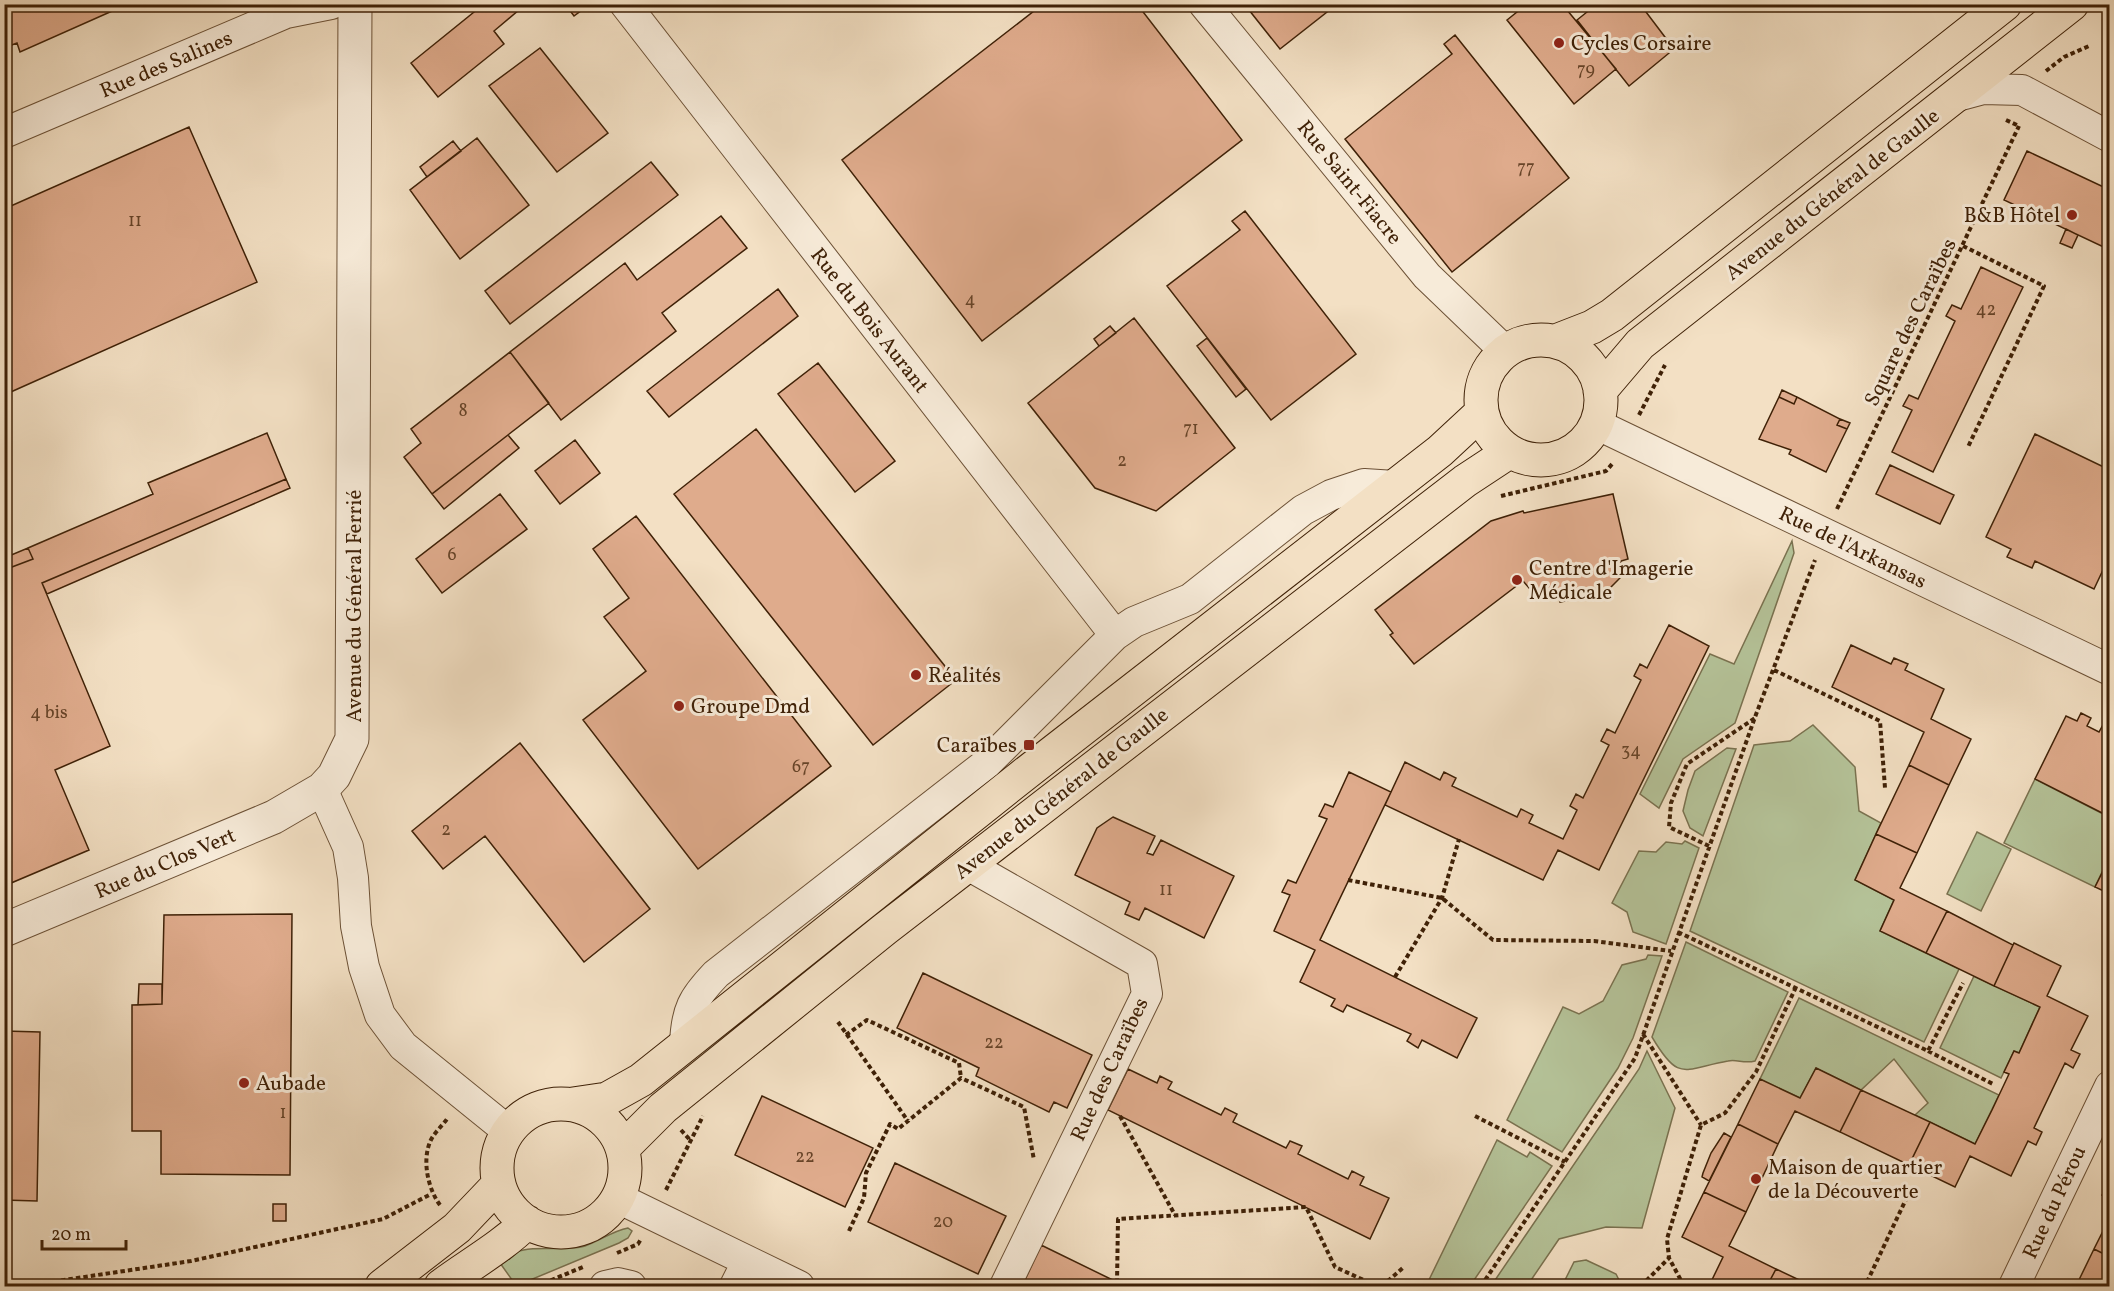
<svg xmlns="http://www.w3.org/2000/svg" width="2114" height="1291" viewBox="0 0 2114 1291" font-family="Vollkorn,serif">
<rect width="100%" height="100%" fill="#f3e0c4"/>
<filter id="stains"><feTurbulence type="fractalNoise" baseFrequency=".00333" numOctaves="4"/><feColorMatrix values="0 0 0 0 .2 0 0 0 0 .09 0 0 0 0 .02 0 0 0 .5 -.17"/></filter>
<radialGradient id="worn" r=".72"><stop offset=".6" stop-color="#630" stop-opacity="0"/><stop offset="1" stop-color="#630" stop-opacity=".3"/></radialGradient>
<path fill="#b5c399" stroke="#7a7250" stroke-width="1.5" d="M 1792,541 L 1794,553 L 1735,723 L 1683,759 L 1659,808 L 1640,794 L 1710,654 L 1734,664 Z
M 1813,725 L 1855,767 L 1859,811 L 1881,823 L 1855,880 L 1894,900 L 1880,931 L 1959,969 L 1924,1042 L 1690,931 L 1754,745 L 1790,741 Z
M 1727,748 L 1736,749 L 1703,836 L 1690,828 L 1683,811 L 1688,790 L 1695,771 Z
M 2035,779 L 2109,817 L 2109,857 L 2095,887 L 2004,843 Z
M 1977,832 L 2011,849 L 1981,911 L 1947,894 Z
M 1685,841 L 1699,848 L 1666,944 L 1633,932 L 1627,912 L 1612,903 L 1639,851 L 1656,852 L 1666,842 L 1682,844 Z
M 1686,942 L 1788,992 L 1755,1061 C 1744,1064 1737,1059 1728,1061 C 1683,1069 1679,1083 1652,1037 Z
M 1648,955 L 1662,956 L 1633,1038 L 1618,1068 L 1562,1152 L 1507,1120 L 1563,1007 L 1579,1014 L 1603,1001 L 1622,965 L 1646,959 Z
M 1974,976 L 2040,1007 L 2019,1053 L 2014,1051 L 2001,1078 L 1940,1048 Z
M 1799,998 L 1999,1095 L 1975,1144 L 1915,1115 L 1928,1103 L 1894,1059 L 1861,1090 L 1816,1068 L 1800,1098 L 1760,1079 Z
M 1647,1051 L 1675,1108 L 1642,1228 L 1606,1227 L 1559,1239 L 1527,1286 L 1491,1286 L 1639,1069 Z
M 1497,1140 L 1527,1157 L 1530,1152 L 1552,1166 L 1470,1286 L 1426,1286 Z
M 628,1228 L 632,1231 L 628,1238 L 619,1243 L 523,1283 L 515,1284 L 500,1263 C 521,1239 557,1254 585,1246 C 600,1241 612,1231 628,1228 Z
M 1586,1260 L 1616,1274 L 1622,1286 L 1562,1286 L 1574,1262 Z"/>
<path fill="#dfab8c" stroke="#3f2107" stroke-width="1.5" d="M 4,4 L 128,4 L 20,52 L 17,43 L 4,48 Z
M 484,4 L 526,4 L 494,31 L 504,44 L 438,97 L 411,63 Z
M 565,4 L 578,4 L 582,10 L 574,16 Z
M 1043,4 L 1137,4 L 1242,140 L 982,341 L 842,160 Z
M 1256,4 L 1332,4 L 1326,10 L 1327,12 L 1280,49 L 1249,10 Z
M 1527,4 L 1562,4 L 1616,69 L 1574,104 L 1507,20 Z
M 1597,4 L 1640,4 L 1674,49 L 1629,86 L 1577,20 Z
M 1455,35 L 1569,178 L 1452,272 L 1345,139 L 1452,54 L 1444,44 Z
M 540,48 L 608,133 L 557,172 L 489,86 Z
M 189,127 L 257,282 L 4,395 L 4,209 Z
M 477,138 L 529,205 L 460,259 L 410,190 Z
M 453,141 L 461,151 L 427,177 L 420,167 Z
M 2027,151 L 2110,190 L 2110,250 L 2004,200 Z
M 651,162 L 678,195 L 510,324 L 485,291 Z
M 1245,211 L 1356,354 L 1271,420 L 1167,286 L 1240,230 L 1232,221 Z
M 721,216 L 747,248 L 662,313 L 676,331 L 561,420 L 510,352 L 625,263 L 637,280 Z
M 2066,229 L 2078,235 L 2072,248 L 2060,243 Z
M 1981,267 L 2023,287 L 1933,472 L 1892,452 L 1912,410 L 1903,406 L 1909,395 L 1918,399 L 1955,321 L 1946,316 L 1952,305 L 1961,309 Z
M 778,289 L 798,316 L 669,417 L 647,391 Z
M 1134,318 L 1235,448 L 1156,511 L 1095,488 L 1028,403 Z
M 1110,326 L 1116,333 L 1099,346 L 1094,339 Z
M 1207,338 L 1246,389 L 1236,397 L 1197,346 Z
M 510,352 L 549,403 L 432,494 L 404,457 L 421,443 L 411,429 Z
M 818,363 L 895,461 L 855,492 L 778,394 Z
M 1782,390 L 1797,397 L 1794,404 L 1779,397 Z
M 1779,397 L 1794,404 L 1797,397 L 1840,419 L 1837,425 L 1847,429 L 1826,472 L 1789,454 L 1791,450 L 1759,439 Z
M 1840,419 L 1850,423 L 1847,429 L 1837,425 Z
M 756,429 L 956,680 L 873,745 L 674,494 Z
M 267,433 L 286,479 L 42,583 L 110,746 L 55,770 L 89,850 L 4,886 L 4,570 L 33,559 L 28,548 L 153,494 L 148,483 Z
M 2035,434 L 2110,470 L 2110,555 L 2094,589 L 2035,561 L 2032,568 L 2007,557 L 2011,549 L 1986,537 Z
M 508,435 L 519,448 L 444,509 L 432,494 Z
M 575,440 L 600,473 L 560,504 L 535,471 Z
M 1890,465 L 1954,495 L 1940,524 L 1876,494 Z
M 286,479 L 290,488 L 47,594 L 42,583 Z
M 500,494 L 527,529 L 442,593 L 416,559 Z
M 1613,494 L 1628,559 L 1621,561 L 1620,578 L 1606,592 L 1560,602 L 1559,599 L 1545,600 L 1537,597 L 1523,581 L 1414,664 L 1390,635 L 1393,633 L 1375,610 L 1491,521 L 1523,511 L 1524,513 Z
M 636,516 L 831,766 L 698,869 L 583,720 L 646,671 L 604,617 L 629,598 L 593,549 Z
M 28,548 L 33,559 L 4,570 L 4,558 Z
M 1669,625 L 1709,646 L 1599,870 L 1558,850 L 1543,880 L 1385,805 L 1405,762 L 1440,780 L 1444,772 L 1456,778 L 1452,786 L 1517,817 L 1521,809 L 1533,815 L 1529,823 L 1563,839 L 1577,810 L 1570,806 L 1576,794 L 1583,798 L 1609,745 L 1601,741 L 1607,729 L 1615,733 L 1641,680 L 1634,676 L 1640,664 L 1647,668 Z
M 1851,645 L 1891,664 L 1894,658 L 1908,664 L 1905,670 L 1944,689 L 1931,719 L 1971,739 L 1949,785 L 1909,765 L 1924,732 L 1832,687 Z
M 2081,713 L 2091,718 L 2087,726 L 2099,732 L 2104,723 L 2110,726 L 2110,817 L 2035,779 L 2066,716 L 2077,721 Z
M 520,743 L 650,909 L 584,962 L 485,836 L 443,869 L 412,831 Z
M 1909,765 L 1949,785 L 1917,853 L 1876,834 Z
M 1349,772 L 1391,792 L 1320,940 L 1477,1018 L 1457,1058 L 1422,1040 L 1418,1048 L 1407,1041 L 1411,1034 L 1347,1005 L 1343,1012 L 1331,1006 L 1335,999 L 1300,982 L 1315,950 L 1274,931 L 1290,895 L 1282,892 L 1288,880 L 1296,883 L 1327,819 L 1319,816 L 1325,804 L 1333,807 Z
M 1113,817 L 1155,836 L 1147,853 L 1153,855 L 1161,840 L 1234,876 L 1204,938 L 1145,908 L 1139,920 L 1125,914 L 1130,902 L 1075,875 L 1097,828 Z
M 1876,834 L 1917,853 L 1900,888 L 1947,911 L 1926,953 L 1880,931 L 1894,900 L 1855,880 Z
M 2110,857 L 2110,894 L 2095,887 Z
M 1947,911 L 2013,945 L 1994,986 L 1926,953 Z
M 292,914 L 290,1175 L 161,1174 L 161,1131 L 132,1131 L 132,1005 L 162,1004 L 164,915 Z
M 2014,943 L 2061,966 L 2047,996 L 2088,1016 L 2071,1050 L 2080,1054 L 2073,1068 L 2065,1063 L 2034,1128 L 2042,1132 L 2036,1145 L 2028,1141 L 2011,1176 L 1970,1156 L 1955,1187 L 1909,1165 L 1930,1122 L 1975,1144 L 1992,1110 L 2009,1074 L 2004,1072 L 2014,1051 L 2019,1053 L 2040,1007 L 1994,986 Z
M 923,973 L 1092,1055 L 1067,1108 L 1054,1102 L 1049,1112 L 976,1076 L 979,1068 L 897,1028 Z
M 139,984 L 162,984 L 162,1004 L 138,1005 Z
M 4,1031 L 40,1032 L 37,1201 L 4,1200 Z
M 1816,1068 L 1861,1090 L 1840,1132 L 1795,1111 L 1778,1144 L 1738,1124 L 1760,1079 L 1800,1098 Z
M 1128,1069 L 1157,1083 L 1160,1076 L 1172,1082 L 1168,1089 L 1221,1115 L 1225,1108 L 1237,1114 L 1233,1122 L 1286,1148 L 1290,1141 L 1302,1146 L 1298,1154 L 1348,1179 L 1352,1171 L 1364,1177 L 1360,1185 L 1389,1198 L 1370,1239 L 1108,1110 Z
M 1861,1090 L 1930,1122 L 1909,1165 L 1840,1132 Z
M 762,1096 L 873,1148 L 845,1207 L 735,1155 Z
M 1738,1124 L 1778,1144 L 1746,1212 L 1704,1192 Z
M 1724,1133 L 1731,1137 L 1709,1181 L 1702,1177 L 1703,1173 L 1711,1153 Z
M 895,1163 L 1006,1216 L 978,1274 L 868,1222 Z
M 2110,1179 L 2110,1198 L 2102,1195 Z
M 1704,1192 L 1746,1212 L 1729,1246 L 1776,1269 L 1767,1286 L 1709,1286 L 1723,1257 L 1682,1237 Z
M 273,1204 L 286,1204 L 286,1221 L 273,1221 Z
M 2110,1217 L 2110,1257 L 2094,1249 Z
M 1041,1245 L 1125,1286 L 1022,1286 Z
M 2094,1249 L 2110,1257 L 2110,1286 L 2076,1286 Z
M 1776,1269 L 1812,1286 L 1767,1286 Z"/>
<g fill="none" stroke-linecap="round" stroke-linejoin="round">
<defs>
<path id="minor" d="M 625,4 L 1115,635
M 1204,4 L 1427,276 L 1505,351
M 1957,96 L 1983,89 L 2022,90 L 2110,137
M 4,133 L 286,13 L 331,4
M 1596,424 L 2110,670
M 322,789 L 348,847 L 353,878 L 356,926 L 364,967 L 380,1015 L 403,1046 L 508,1131
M 968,865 L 1142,964 L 1147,994 L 1005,1286
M 685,1045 C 686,1010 693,998 716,974 L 987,763 L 1115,635 L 1134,622 L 1190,599 L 1303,510 L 1331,495 L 1364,484 L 1395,486
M 618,1198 L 799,1286
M 605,1286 L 618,1283 L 631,1286
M 735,1286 L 747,1262
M 2014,1286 L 2110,1086"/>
<path id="tertiary" d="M 4,930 L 274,817 L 322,789 L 334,776 L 352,739 L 355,4"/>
<path id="primary" d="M1481 400a60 60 0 1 1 120 0a60 60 0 1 1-120 0Z
M 1556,341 L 1592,327 L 1612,315 L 2005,4
M 1600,391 L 1640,344 L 2072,4
M497 1168a64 64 0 1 1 128 0a64 64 0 1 1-128 0Z
M 573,1104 L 607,1099 L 641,1080 L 1026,773 L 1440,451 L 1482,412
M 623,1148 L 663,1108 L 885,929 L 1465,481 L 1509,452
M 382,1286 L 457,1228 L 499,1184
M 441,1286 C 469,1265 502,1247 527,1222"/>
</defs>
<use href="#minor" stroke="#6c5136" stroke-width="32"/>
<use href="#tertiary" stroke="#6c5136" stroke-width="35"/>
<use href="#primary" stroke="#3f2107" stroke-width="35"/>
<path stroke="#3f2107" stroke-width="4" stroke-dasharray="4.5 3" stroke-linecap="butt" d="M 2046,71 L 2064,57 L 2089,46
M 2006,120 L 2019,126
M 1963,246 L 2044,286 L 1968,447
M 1639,415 L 1665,365
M 1501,496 L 1606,471 L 1613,463
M 1837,509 L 2019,126
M 1774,670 L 1880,721 L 1885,788
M 1709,846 L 1669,827 L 1671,803 L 1687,764 L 1755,718
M 1348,880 L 1442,898 L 1493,940 L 1594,941 L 1671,951
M 1678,932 L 1928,1051 L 1963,983
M 1395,977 L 1442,898 L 1459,839
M 838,1022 L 908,1121
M 1643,1034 L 1701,1125
M 846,1035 L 867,1020 L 959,1063 L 961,1078
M 1928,1051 L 1993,1084
M 1120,1116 L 1175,1215
M 1475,1116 L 1565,1162
M 681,1130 L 691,1141
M 666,1190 L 703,1116
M 440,1205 C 428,1189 422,1161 430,1142 C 433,1134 442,1126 447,1119
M 849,1231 L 864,1198 L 866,1173 L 890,1124 L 898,1129 L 961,1078 L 1024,1107 L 1034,1160
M 617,1253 L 638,1244 L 641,1239
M 1867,1282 L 1907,1197
M 1117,1283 L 1118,1219 L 1306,1207 L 1335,1267 L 1377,1286
M 24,1286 L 191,1261 L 383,1219 L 431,1194
M 537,1286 L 583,1267
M 1382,1286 L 1404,1267
M 1481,1286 L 1635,1058 L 1755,717 L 1815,560
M 1641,1286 L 1669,1258
M 1684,1286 L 1669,1258 L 1667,1239 L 1701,1125 L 1725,1113 L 1756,1072 L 1796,987"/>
<use href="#minor" stroke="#f7ebd9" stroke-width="30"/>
<use href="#tertiary" stroke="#f7ebd9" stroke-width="33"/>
<use href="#primary" stroke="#f3e0c4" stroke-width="33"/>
</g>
<g fill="#8f2418" stroke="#f7ebd9" stroke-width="2">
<circle cx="1559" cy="43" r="6"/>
<circle cx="2072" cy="215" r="6"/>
<circle cx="1517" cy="580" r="6"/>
<circle cx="916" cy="675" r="6"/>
<circle cx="679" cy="706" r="6"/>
<rect x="1023" y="739" width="12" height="12" rx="3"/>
<circle cx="244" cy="1083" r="6"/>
<circle cx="1756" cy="1179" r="6"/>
</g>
<g text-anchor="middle" stroke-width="6" stroke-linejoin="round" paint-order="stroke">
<g font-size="18" fill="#674428">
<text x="1586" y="75">79</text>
<text x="1526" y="173">77</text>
<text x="135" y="226">11</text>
<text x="970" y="305">4</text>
<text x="1986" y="315">42</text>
<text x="463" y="416">8</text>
<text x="1191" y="434">71</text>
<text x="1122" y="466">2</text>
<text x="452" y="560">6</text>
<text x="49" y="718">4 bis</text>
<text x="1631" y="756">34</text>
<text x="801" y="772">67</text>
<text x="446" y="835">2</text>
<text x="1166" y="895">11</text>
<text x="994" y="1048">22</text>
<text x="283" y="1118">1</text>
<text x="805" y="1162">22</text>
<text x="943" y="1227">20</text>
</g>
<g font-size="21" fill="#3f2107" stroke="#f7ebd9" text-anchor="start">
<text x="1571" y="50">Cycles Corsaire</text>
<text x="2060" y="222" text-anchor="end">B&amp;B Hôtel</text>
<text x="1529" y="575">Centre d'Imagerie<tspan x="1529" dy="24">Médicale</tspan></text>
<text x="928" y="682">Réalités</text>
<text x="691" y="713">Groupe Dmd</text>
<text x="1017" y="752" text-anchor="end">Caraïbes</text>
<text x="256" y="1090">Aubade</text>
<text x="1768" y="1174">Maison de quartier<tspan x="1768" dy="24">de la Découverte</tspan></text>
</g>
<g font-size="21" fill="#3f2107" stroke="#f7ebd9">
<text transform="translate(166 64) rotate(-23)" y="7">Rue des Salines</text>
<text transform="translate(1350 182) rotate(51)" y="7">Rue Saint-Fiacre</text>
<text transform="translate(1832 194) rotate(-38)" y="7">Avenue du Général de Gaulle</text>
<text transform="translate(870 320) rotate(52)" y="7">Rue du Bois Aurant</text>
<text transform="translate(1910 322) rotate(-64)" y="7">Square des Caraïbes</text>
<text transform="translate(1853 547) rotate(26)" y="7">Rue de l'Arkansas</text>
<text transform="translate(354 606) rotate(-90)" y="7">Avenue du Général Ferrié</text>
<text transform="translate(1061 793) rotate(-38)" y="7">Avenue du Général de Gaulle</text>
<text transform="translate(165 863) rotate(-23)" y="7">Rue du Clos Vert</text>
<text transform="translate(1109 1069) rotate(-65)" y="7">Rue des Caraïbes</text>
<text transform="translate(2054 1202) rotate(-65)" y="7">Rue du Pérou</text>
</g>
</g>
<rect width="2114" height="1291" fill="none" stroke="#f3e0c4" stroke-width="24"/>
<rect x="6" y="6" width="2102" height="1279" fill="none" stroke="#3f2107" stroke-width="3"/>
<rect x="12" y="12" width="2090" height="1267" fill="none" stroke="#3f2107" stroke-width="1.5"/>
<path d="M42 1240v9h84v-9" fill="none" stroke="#3f2107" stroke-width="3"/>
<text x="51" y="1240" font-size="18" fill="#3f2107" stroke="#f7ebd9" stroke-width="4.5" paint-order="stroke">20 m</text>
<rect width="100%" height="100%" filter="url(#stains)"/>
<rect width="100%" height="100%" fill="url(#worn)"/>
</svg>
